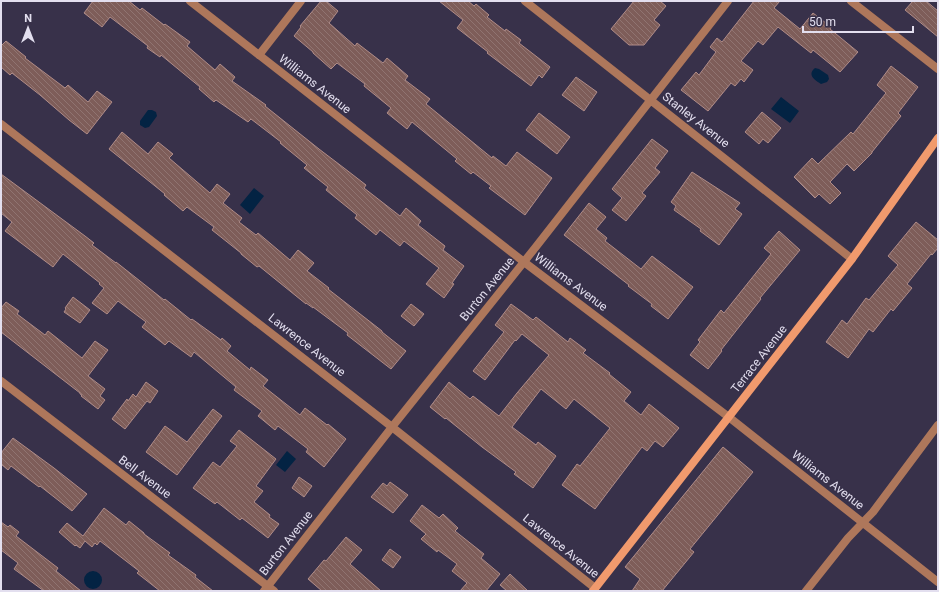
<svg xmlns="http://www.w3.org/2000/svg" width="939" height="592" viewBox="0 0 939 592" font-family="Roboto,sans-serif">
<defs>
<pattern id="building-back-hatch" width="6" height="6" patternUnits="userSpaceOnUse"><rect width="6" height="6" fill="#7e5d59"/><path d="M-1 5l2 2M0 0l6 6M5-1l2 2" fill="none" stroke="#907471"/></pattern>
</defs>
<rect width="100%" height="100%" fill="#38314a"/>
<path fill="#032343" d="M 815,68 L 819,69 L 828,75 L 829,79 L 827,82 L 821,84 C 814,79 807,75 815,68 Z
M 781,97 L 799,111 L 790,123 L 771,109 Z
M 148,110 L 152,110 L 156,112 L 157,116 L 149,127 L 145,128 L 140,125 L 140,121 Z
M 254,188 L 264,196 L 250,214 L 240,205 Z
M 287,451 L 296,459 L 285,472 L 276,465 Z
M84 580a9 9 0 1 1 18 0a9 9 0 1 1-18 0Z"/>
<path fill="url(#building-back-hatch)" stroke="#b08c88" d="M 93,1 L 129,1 L 140,10 L 142,8 L 164,25 L 165,24 L 190,42 L 187,46 L 215,70 L 220,64 L 235,77 L 232,81 L 266,105 L 265,106 L 319,149 L 344,168 L 366,185 L 364,188 L 400,216 L 406,208 L 421,221 L 418,225 L 445,246 L 443,250 L 464,266 L 452,283 L 454,284 L 444,298 L 426,284 L 439,268 L 404,241 L 400,246 L 380,230 L 376,235 L 355,218 L 357,215 L 326,190 L 328,187 L 304,168 L 307,165 L 280,143 L 281,142 L 251,119 L 248,122 L 216,100 L 214,102 L 199,89 L 200,87 L 161,55 L 160,57 L 147,48 L 148,46 L 110,17 L 102,27 L 84,13 Z
M 321,1 L 326,1 L 338,11 L 329,23 L 355,46 L 357,43 L 383,63 L 387,58 L 408,76 L 405,80 L 430,99 L 426,104 L 492,158 L 493,156 L 506,166 L 517,152 L 552,178 L 525,215 L 489,188 L 491,186 L 473,172 L 471,174 L 455,161 L 457,159 L 412,122 L 407,129 L 387,113 L 391,108 L 364,86 L 365,84 L 337,63 L 331,69 L 313,53 L 313,52 L 294,36 L 301,27 L 300,26 Z
M 439,1 L 468,1 L 474,6 L 476,4 L 489,15 L 487,17 L 505,31 L 506,29 L 521,40 L 519,43 L 550,67 L 542,78 L 539,75 L 531,86 L 487,53 L 488,52 L 457,28 L 463,20 Z
M 634,1 L 660,1 L 666,6 L 654,20 L 660,25 L 644,45 L 629,45 L 611,29 Z
M 754,1 L 780,1 L 774,8 L 800,29 L 813,13 L 831,27 L 830,29 L 858,52 L 840,72 L 813,50 L 811,53 L 778,27 L 763,45 L 758,41 L 741,61 L 753,70 L 744,82 L 741,79 L 735,86 L 731,83 L 708,111 L 681,90 L 696,72 L 699,75 L 716,52 L 710,47 L 717,38 L 722,42 Z
M 913,1 L 926,1 L 938,11 L 938,37 L 905,10 Z
M 6,41 L 26,57 L 25,58 L 65,88 L 68,85 L 88,102 L 97,91 L 112,102 L 87,134 L 69,120 L 40,95 L 12,73 L 10,75 L 1,67 L 1,46 Z
M 891,66 L 918,87 L 898,113 L 901,116 L 872,152 L 872,153 L 854,171 L 847,164 L 830,182 L 841,193 L 830,204 L 819,194 L 815,198 L 794,177 L 812,158 L 818,164 L 851,132 L 853,134 L 886,93 L 877,85 Z
M 576,77 L 597,92 L 584,111 L 562,95 Z
M 762,112 L 781,128 L 768,143 L 763,139 L 759,144 L 745,132 Z
M 539,113 L 570,137 L 557,154 L 526,130 Z
M 122,132 L 148,154 L 158,142 L 173,154 L 169,158 L 210,193 L 217,184 L 230,194 L 223,203 L 242,218 L 239,222 L 256,235 L 258,233 L 290,260 L 298,250 L 314,263 L 307,271 L 329,288 L 328,289 L 382,331 L 382,332 L 406,351 L 391,369 L 347,335 L 348,333 L 313,307 L 313,308 L 306,303 L 306,304 L 259,266 L 257,267 L 241,254 L 241,253 L 212,230 L 214,227 L 187,207 L 183,211 L 164,195 L 165,194 L 109,149 Z
M 652,139 L 668,151 L 655,168 L 660,172 L 642,193 L 646,196 L 626,221 L 612,210 L 622,198 L 612,189 Z
M 692,172 L 740,203 L 735,209 L 742,214 L 719,245 L 700,231 L 701,229 L 674,210 L 676,206 L 671,202 Z
M 1,174 L 85,236 L 94,243 L 92,245 L 116,263 L 116,262 L 164,300 L 165,299 L 191,320 L 192,319 L 221,340 L 222,338 L 231,346 L 227,351 L 250,370 L 251,367 L 268,380 L 263,386 L 300,415 L 305,408 L 327,425 L 328,424 L 346,439 L 324,467 L 306,452 L 308,449 L 278,426 L 275,430 L 258,416 L 262,411 L 234,390 L 236,387 L 194,352 L 191,357 L 169,341 L 165,345 L 142,327 L 146,322 L 118,301 L 107,314 L 92,303 L 104,288 L 99,284 L 100,283 L 63,254 L 53,267 L 5,231 L 12,222 L 1,213 Z
M 589,203 L 606,217 L 596,229 L 607,238 L 605,241 L 641,269 L 652,256 L 693,287 L 668,319 L 651,306 L 652,304 L 628,286 L 629,285 L 564,235 Z
M 916,222 L 938,240 L 938,248 L 932,255 L 931,254 L 907,284 L 912,288 L 893,311 L 891,309 L 873,332 L 869,329 L 848,358 L 826,342 L 842,320 L 847,324 L 866,298 L 869,300 L 898,265 L 888,256 Z
M 779,231 L 800,250 L 760,298 L 761,299 L 721,350 L 722,351 L 708,369 L 690,355 L 700,342 L 698,340 L 721,310 L 724,313 L 771,254 L 764,248 Z
M 73,297 L 90,310 L 80,323 L 64,312 L 66,309 L 65,308 Z
M 6,302 L 19,311 L 17,314 L 45,335 L 48,331 L 82,358 L 95,341 L 108,350 L 88,376 L 105,389 L 100,396 L 105,400 L 98,409 L 81,396 L 82,395 L 80,394 L 80,393 L 1,332 L 1,308 Z
M 411,304 L 424,314 L 414,326 L 401,316 Z
M 511,304 L 533,320 L 536,317 L 568,342 L 570,338 L 586,350 L 583,353 L 610,373 L 609,374 L 631,392 L 624,401 L 641,415 L 649,404 L 679,428 L 663,447 L 655,441 L 647,451 L 642,447 L 595,509 L 562,485 L 577,464 L 580,466 L 610,428 L 574,399 L 566,409 L 541,389 L 512,427 L 536,445 L 538,442 L 556,456 L 533,488 L 514,474 L 516,472 L 482,447 L 446,418 L 445,419 L 430,407 L 449,382 L 470,399 L 473,396 L 499,416 L 517,393 L 549,355 L 522,334 L 516,341 L 515,340 L 485,380 L 473,371 L 504,332 L 495,325 Z
M 146,382 L 158,391 L 150,403 L 147,401 L 125,429 L 112,419 L 127,399 L 128,401 L 133,394 L 136,397 Z
M 213,409 L 222,416 L 177,475 L 146,452 L 165,426 L 187,442 Z
M 239,430 L 276,459 L 256,486 L 263,491 L 254,502 L 270,515 L 269,517 L 279,524 L 268,538 L 242,518 L 240,520 L 217,502 L 215,504 L 193,488 L 213,462 L 220,467 L 237,446 L 230,441 Z
M 13,438 L 54,468 L 87,494 L 72,511 L 40,486 L 39,487 L 11,466 L 8,470 L 1,464 L 1,453 Z
M 723,447 L 753,472 L 690,549 L 694,552 L 662,591 L 632,591 L 640,579 L 625,567 Z
M 299,477 L 312,486 L 304,497 L 292,488 Z
M 390,482 L 408,495 L 393,513 L 371,497 L 383,483 L 387,486 Z
M 422,505 L 439,518 L 443,514 L 458,528 L 455,531 L 484,554 L 481,558 L 500,574 L 486,591 L 460,591 L 467,583 L 452,571 L 457,564 L 438,550 L 437,552 L 421,539 L 426,534 L 410,521 Z
M 104,508 L 126,525 L 129,521 L 144,533 L 144,534 L 170,553 L 168,555 L 196,575 L 195,577 L 213,591 L 160,591 L 137,573 L 139,571 L 100,541 L 97,545 L 95,543 L 92,547 L 85,541 L 80,548 L 76,545 L 75,546 L 59,532 L 67,523 L 83,536 Z
M 1,522 L 8,527 L 10,525 L 19,532 L 16,536 L 58,568 L 56,571 L 81,591 L 44,591 L 14,569 L 18,563 L 1,550 Z
M 346,537 L 362,550 L 350,564 L 381,591 L 322,591 L 308,579 L 324,560 L 326,561 Z
M 390,549 L 401,557 L 393,568 L 382,560 Z
M 510,574 L 528,591 L 507,591 L 500,585 Z"/>
<g fill="none" stroke-linecap="round" stroke-linejoin="round">
<path stroke="#ae775b" stroke-width="8" d="M 525,1 L 852,259
M 851,1 L 938,69
M 259,55 L 301,1
M 1,124 L 392,427 L 595,588
M 1,381 L 274,591
M 264,591 L 392,427 L 535,248 L 728,1
M 806,591 L 848,538 L 873,512 L 938,425"/>
<path stroke="#ae775b" stroke-width="8" d="M 190,1 L 524,262 L 730,418 L 938,582"/>
<path stroke="#f19a6d" stroke-width="8" d="M 593,591 L 852,259 L 938,138"/>
</g>
<g text-anchor="middle" stroke-width="3" stroke-linejoin="round" paint-order="stroke">
<g font-size="12" fill="#e3dfef" stroke="#38314a">
<text transform="translate(315 84) rotate(38)" y="4">Williams Avenue</text>
<text transform="translate(696 120) rotate(38)" y="4">Stanley Avenue</text>
<text transform="translate(571 282) rotate(37)" y="4">Williams Avenue</text>
<text transform="translate(487 289) rotate(-51)" y="4">Burton Avenue</text>
<text transform="translate(307 345) rotate(38)" y="4">Lawrence Avenue</text>
<text transform="translate(759 359) rotate(-52)" y="4">Terrace Avenue</text>
<text transform="translate(145 477) rotate(37)" y="4">Bell Avenue</text>
<text transform="translate(828 480) rotate(38)" y="4">Williams Avenue</text>
<text transform="translate(286 543) rotate(-52)" y="4">Burton Avenue</text>
<text transform="translate(561 546) rotate(39)" y="4">Lawrence Avenue</text>
</g>
</g>
<rect width="939" height="592" fill="none" stroke="#e3dfef" stroke-width="4"/>
<g transform="translate(28 28)" stroke="#38314a" stroke-width="3" paint-order="stroke">
<path d="M0-3L7 15L0 10L-7 15Z" fill="#e3dfef"/>
<text y="-6" font-size="11" font-weight="bold" text-anchor="middle" fill="#e3dfef">N</text>
</g>
<path d="M803 26v6h110v-6" fill="none" stroke="#e3dfef" stroke-width="2"/>
<text x="809" y="26" font-size="12" fill="#e3dfef" stroke="#38314a" stroke-width="3" paint-order="stroke">50 m</text>
</svg>
